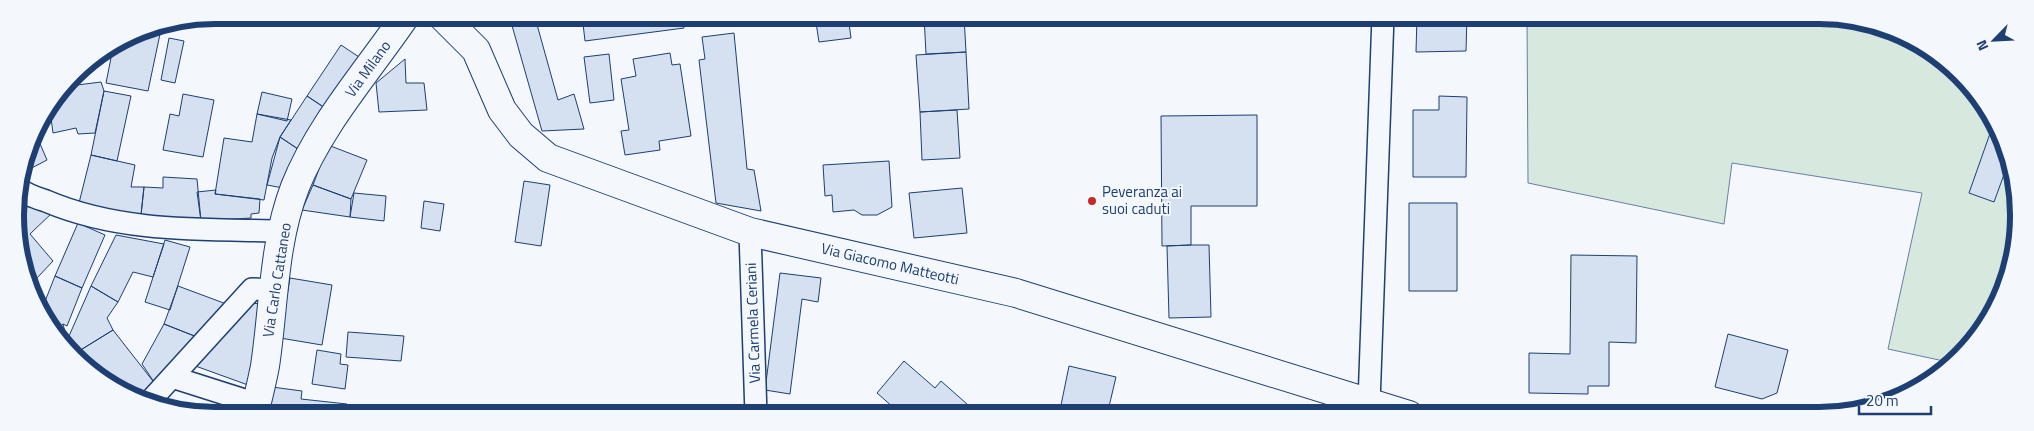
<svg xmlns="http://www.w3.org/2000/svg" width="2034" height="431" viewBox="0 0 2034 431" font-family="'Titillium Web',sans-serif">
<rect width="100%" height="100%" fill="#f4f7fb"/>
<path fill="#d7e8df" stroke="#687fa3" d="M 1527,16 L 1844,17 L 1918,42 L 1977,93 L 2012,163 L 2017,241 L 1998,304 L 1960,357 L 1953,363 L 1888,349 L 1922,193 L 1732,163 L 1724,224 L 1528,183 Z"/>
<path fill="#d5e0f0" stroke="#1d3f73" d="M 509,15 L 553,15 L 536,21 L 558,100 L 574,94 L 584,129 L 542,131 Z
M 582,15 L 682,15 L 684,28 L 585,41 Z
M 770,16 L 848,16 L 851,38 L 819,42 L 815,16 L 771,21 Z
M 924,16 L 964,16 L 966,52 L 926,54 Z
M 1417,16 L 1467,16 L 1466,51 L 1416,52 Z
M 139,30 L 160,34 L 148,91 L 106,83 L 113,48 Z
M 734,33 L 747,169 L 754,170 L 761,211 L 716,203 L 699,60 L 705,59 L 702,37 Z
M 169,38 L 184,41 L 175,83 L 161,80 Z
M 341,45 L 362,59 L 328,110 L 307,96 Z
M 966,52 L 969,109 L 920,112 L 916,55 Z
M 670,53 L 672,65 L 680,64 L 691,136 L 659,141 L 660,150 L 625,155 L 621,131 L 629,130 L 621,79 L 636,76 L 633,59 Z
M 609,54 L 614,100 L 590,103 L 584,57 Z
M 405,59 L 406,83 L 424,83 L 427,110 L 379,112 L 376,83 Z
M 76,79 L 77,85 L 101,82 L 104,91 L 95,133 L 78,134 L 76,128 L 53,133 L 50,110 L 70,80 Z
M 104,91 L 131,96 L 117,161 L 91,155 Z
M 262,92 L 292,99 L 287,121 L 257,114 Z
M 183,94 L 214,100 L 203,157 L 163,150 L 170,114 L 179,116 Z
M 307,96 L 328,110 L 301,151 L 280,137 Z
M 1439,96 L 1467,97 L 1466,177 L 1413,177 L 1413,110 L 1439,110 Z
M 957,110 L 960,158 L 922,160 L 920,112 Z
M 257,114 L 291,120 L 280,137 L 272,158 L 264,200 L 215,194 L 224,138 L 252,142 Z
M 1257,115 L 1257,206 L 1191,206 L 1191,245 L 1162,246 L 1161,116 Z
M 1993,125 L 2010,158 L 1994,202 L 1969,193 Z
M 35,132 L 47,160 L 22,173 L 30,139 Z
M 280,137 L 301,151 L 283,188 L 267,185 Z
M 328,145 L 367,160 L 351,199 L 313,185 Z
M 91,155 L 135,165 L 131,187 L 144,187 L 141,215 L 104,212 L 79,203 Z
M 889,161 L 892,207 L 877,215 L 862,215 L 854,210 L 833,212 L 832,195 L 825,196 L 823,165 Z
M 163,177 L 197,179 L 201,221 L 141,215 L 144,187 L 163,188 Z
M 524,181 L 550,185 L 541,246 L 515,242 Z
M 313,185 L 351,199 L 350,217 L 302,210 Z
M 962,188 L 967,233 L 914,238 L 909,193 Z
M 216,190 L 215,194 L 260,199 L 259,213 L 251,214 L 251,218 L 201,221 L 197,192 Z
M 354,193 L 386,196 L 384,221 L 350,217 Z
M 16,200 L 53,212 L 30,234 L 53,261 L 37,278 L 24,264 Z
M 424,201 L 444,204 L 440,231 L 421,228 Z
M 1409,203 L 1457,203 L 1457,291 L 1409,291 Z
M 78,223 L 105,235 L 82,288 L 55,276 Z
M 116,235 L 164,244 L 153,277 L 133,272 L 118,302 L 91,286 Z
M 165,240 L 190,247 L 170,310 L 145,302 Z
M 1191,245 L 1209,245 L 1211,317 L 1169,318 L 1167,246 Z
M 1571,255 L 1637,256 L 1636,343 L 1609,342 L 1609,386 L 1588,386 L 1588,394 L 1529,393 L 1529,353 L 1570,354 Z
M 780,273 L 821,278 L 818,302 L 802,299 L 790,394 L 765,390 Z
M 55,276 L 82,288 L 67,326 L 63,324 L 55,331 L 42,309 Z
M 290,278 L 332,285 L 322,345 L 280,338 Z
M 91,286 L 118,302 L 107,318 L 113,330 L 79,351 L 69,336 Z
M 178,286 L 229,305 L 202,339 L 164,324 Z
M 250,303 L 263,304 L 248,385 L 190,364 Z
M 63,324 L 68,344 L 65,348 L 55,331 Z
M 164,324 L 202,339 L 156,385 L 142,364 Z
M 113,330 L 156,385 L 141,398 L 116,389 L 92,370 L 79,351 Z
M 348,332 L 404,336 L 401,361 L 346,357 Z
M 1728,334 L 1788,350 L 1777,393 L 1762,399 L 1715,387 Z
M 317,350 L 341,354 L 340,364 L 348,365 L 345,389 L 312,384 Z
M 904,361 L 935,388 L 941,381 L 976,412 L 973,415 L 925,415 L 914,405 L 906,415 L 902,415 L 877,393 Z
M 1069,366 L 1116,377 L 1107,415 L 1059,415 Z
M 272,387 L 302,391 L 301,399 L 347,404 L 346,414 L 269,414 Z"/>
<g fill="none" stroke-linecap="round" stroke-linejoin="round">
<defs>
<path id="minor" d="M 19,188 C 26,195 37,198 46,201 C 121,233 203,229 283,231
M 750,232 L 756,415
M 172,377 L 257,404
M 150,401 L 252,289 L 274,290
M 1369,403 L 1383,16"/>
<path id="tertiary" d="M 441,15 L 476,50 L 502,110 L 521,135 L 548,158 L 750,232 L 1016,293 L 1409,415
M 254,414 C 258,398 262,382 265,366 C 274,307 273,244 295,187 C 320,124 368,71 406,15"/>
</defs>
<use href="#minor" stroke="#1d3f73" stroke-width="24"/>
<use href="#tertiary" stroke="#1d3f73" stroke-width="30"/>
<use href="#minor" stroke="#f4f7fb" stroke-width="21"/>
<use href="#tertiary" stroke="#f4f7fb" stroke-width="28"/>
</g>
<circle fill="#c62828" stroke="#f4f7fb" stroke-width="2" cx="1092" cy="201" r="5"/>
<g text-anchor="middle" stroke-width="4" stroke-linejoin="round" paint-order="stroke">
<g font-size="15" fill="#1d3f73" stroke="#f4f7fb">
<text transform="translate(368 69) rotate(-54)" y="5">Via Milano</text>
<text transform="translate(890 264) rotate(13)" y="5">Via Giacomo Matteotti</text>
<text transform="translate(277 280) rotate(-81)" y="5">Via Carlo Cattaneo</text>
<text transform="translate(753 323) rotate(-92)" y="5">Via Carmela Ceriani</text>
</g>
<g font-size="15" fill="#1d3f73" stroke="#f4f7fb" text-anchor="start">
<text x="1102" y="197">Peveranza ai<tspan x="1102" dy="17">suoi caduti</tspan></text>
</g>
</g>
<path d="M0 0H2034V431H0ZM215 24H1819A191 191 0 0 1 2010 215V216A191 191 0 0 1 1819 407H215A191 191 0 0 1 24 216V215A191 191 0 0 1 215 24Z" fill="#f4f7fb" fill-rule="evenodd"/>
<path fill="none" stroke="#1d3f73" stroke-width="6" d="M215 24H1819A191 191 0 0 1 2010 215V216A191 191 0 0 1 1819 407H215A191 191 0 0 1 24 216V215A191 191 0 0 1 215 24Z"/>
<g transform="translate(1994 40) rotate(246)" stroke="#f4f7fb" stroke-width="4" paint-order="stroke">
<path d="M0-4L9 19L0 12L-9 19Z" fill="#1d3f73"/>
<text y="-8" font-size="14" font-weight="bold" text-anchor="middle" fill="#1d3f73">N</text>
</g>
<path d="M1859 406v8h72v-8" fill="none" stroke="#1d3f73" stroke-width="2.5"/>
<text x="1866" y="406" font-size="15" fill="#1d3f73" stroke="#f4f7fb" stroke-width="4" paint-order="stroke">20 m</text>
</svg>
